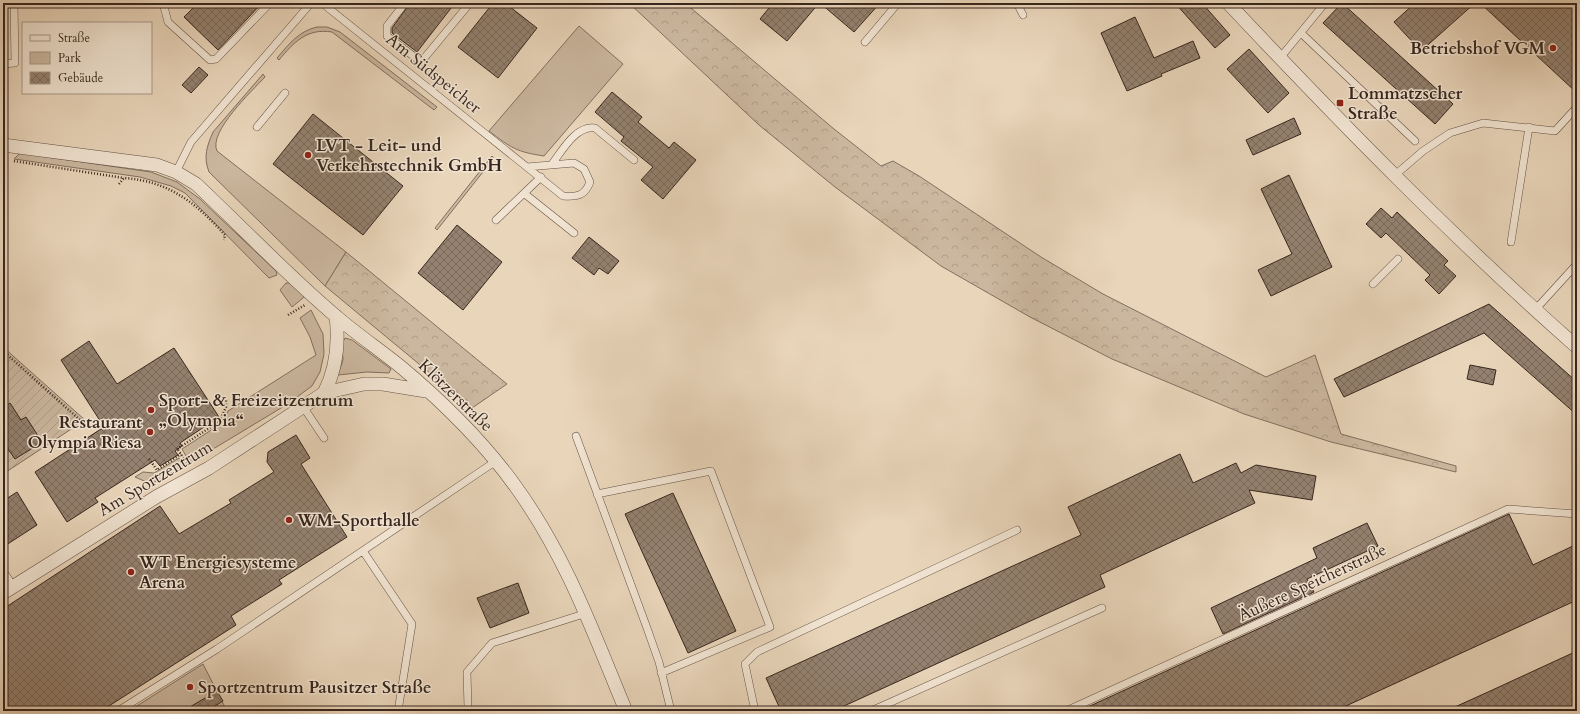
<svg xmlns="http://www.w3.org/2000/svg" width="1580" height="714" viewBox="0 0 1580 714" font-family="Cardo,serif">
<defs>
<pattern id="forest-crowns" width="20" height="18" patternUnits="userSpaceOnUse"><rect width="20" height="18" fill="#cbb79f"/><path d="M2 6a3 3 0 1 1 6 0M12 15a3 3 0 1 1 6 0" fill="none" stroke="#af9d88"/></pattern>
<pattern id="garden-furrows" width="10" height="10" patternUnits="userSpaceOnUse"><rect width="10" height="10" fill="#cbb79f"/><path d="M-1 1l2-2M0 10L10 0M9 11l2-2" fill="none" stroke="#af9d88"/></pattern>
<pattern id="building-cross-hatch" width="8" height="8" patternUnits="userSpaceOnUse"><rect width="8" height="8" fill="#94816f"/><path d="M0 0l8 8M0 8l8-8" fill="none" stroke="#7a6a5b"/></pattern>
</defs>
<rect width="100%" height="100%" fill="#e9d5ba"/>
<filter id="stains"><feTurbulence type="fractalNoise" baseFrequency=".005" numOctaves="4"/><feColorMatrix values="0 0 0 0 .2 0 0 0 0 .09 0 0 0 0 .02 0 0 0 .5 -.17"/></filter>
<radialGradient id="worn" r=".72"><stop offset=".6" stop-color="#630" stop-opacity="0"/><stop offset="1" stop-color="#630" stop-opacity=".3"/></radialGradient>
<path fill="#cbb79f" stroke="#826f5e" d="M 579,26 L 623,64 L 544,156 C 517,152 511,148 489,131 Z
M 317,27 L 327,27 L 340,32 L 437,107 L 434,110 L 332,32 C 307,28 294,42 279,60 L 277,58 C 289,44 299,31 317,27 Z
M 263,74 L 265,77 C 252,91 208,132 217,151 L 346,252 L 325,286 L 209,172 C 203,157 207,146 213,132 Z
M 20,153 L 151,172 L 177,182 L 200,199 L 276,271 L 277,275 L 269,278 L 185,193 L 171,186 L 140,177 L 14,159 Z
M 492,156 L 494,158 L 437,230 L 435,228 Z
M 286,283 L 291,283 L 304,294 L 303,298 L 292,307 L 280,290 Z
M 311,310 L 323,334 L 324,354 L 320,372 L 312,386 L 286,405 L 190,463 L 182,449 L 222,423 L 228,411 L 316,355 L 310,337 L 300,318 Z
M 345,338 L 352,340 L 391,369 L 389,373 L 367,372 L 338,375 L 343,360 L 342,344 Z
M 179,458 L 184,466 L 151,484 L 135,477 L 143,472 L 154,473 Z
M 203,664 L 227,711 L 129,711 Z"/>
<path fill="url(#forest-crowns)" stroke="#826f5e" d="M 629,3 L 685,3 L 834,129 L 881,166 L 893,161 L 919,176 L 1041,257 L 1103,294 L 1266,377 L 1315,355 L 1341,434 L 1456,466 L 1456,472 L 1331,442 L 1244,414 L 1112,359 L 1030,317 L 941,266 L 835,187 L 759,125 Z
M 346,252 L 507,384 L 472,408 L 325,286 Z"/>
<path fill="url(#garden-furrows)" stroke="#826f5e" d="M 3,347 L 85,420 L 3,474 Z"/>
<path fill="url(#building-cross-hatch)" stroke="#38271e" d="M 198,3 L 262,3 L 218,50 L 184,17 Z
M 410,3 L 455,3 L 417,52 L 392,33 L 392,28 Z
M 493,3 L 505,3 L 537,28 L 498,78 L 458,47 Z
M 773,3 L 819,3 L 787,41 L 760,19 Z
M 820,3 L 880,3 L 854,32 Z
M 1175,3 L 1202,3 L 1230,35 L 1215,48 Z
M 1342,3 L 1453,104 L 1435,124 L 1323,23 Z
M 1415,3 L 1475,3 L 1421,51 L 1394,22 Z
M 1480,3 L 1577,3 L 1577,93 Z
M 1135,17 L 1154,58 L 1193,41 L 1200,58 L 1161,74 L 1162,76 L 1127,91 L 1101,33 Z
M 1249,49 L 1289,93 L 1268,113 L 1227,69 Z
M 199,67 L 208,75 L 191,93 L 182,85 Z
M 612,92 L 642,117 L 638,122 L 669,148 L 674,142 L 696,160 L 663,199 L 641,180 L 653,167 L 621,141 L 624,137 L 595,112 Z
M 313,114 L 403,186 L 363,235 L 273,164 Z
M 1294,118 L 1301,134 L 1253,155 L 1246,140 Z
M 1289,175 L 1332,267 L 1271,296 L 1258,270 L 1292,254 L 1261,189 Z
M 1381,208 L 1392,218 L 1397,212 L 1448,261 L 1444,265 L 1456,276 L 1439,294 L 1425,280 L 1430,275 L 1386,233 L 1381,238 L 1366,224 Z
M 457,225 L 502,262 L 463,310 L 418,273 Z
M 589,237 L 619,261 L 608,274 L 599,268 L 594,275 L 572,258 Z
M 1489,304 L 1577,382 L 1577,415 L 1484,333 L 1344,397 L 1334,379 Z
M 89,341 L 117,384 L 174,348 L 219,417 L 180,443 L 182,446 L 175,451 L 178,455 L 160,466 L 155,460 L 95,498 L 98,502 L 67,522 L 35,472 L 104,427 L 61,360 Z
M 1470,365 L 1496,370 L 1493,385 L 1467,379 Z
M 10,403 L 21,420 L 26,417 L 42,442 L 15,459 L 3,442 L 3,408 Z
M 296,435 L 310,458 L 301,464 L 347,537 L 279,580 L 282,584 L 231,616 L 236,625 L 101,711 L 3,711 L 3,609 L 160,506 L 179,534 L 231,503 L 229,500 L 274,472 L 267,462 L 268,452 Z
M 1180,454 L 1193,483 L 1236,463 L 1241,473 L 1256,465 L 1316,476 L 1312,500 L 1249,490 L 1255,503 L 1100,575 L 1105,587 L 833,711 L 781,711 L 766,678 L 1081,535 L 1068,507 Z
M 17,492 L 37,525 L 3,547 L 3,501 Z
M 673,493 L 736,631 L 688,653 L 625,514 Z
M 1509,514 L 1533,565 L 1577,544 L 1577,600 L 1335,711 L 1079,711 Z
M 1367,523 L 1378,546 L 1307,579 L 1314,592 L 1223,634 L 1211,608 L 1317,558 L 1313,548 Z
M 518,583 L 529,613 L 490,628 L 477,598 Z
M 1577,651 L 1577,711 L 1446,711 L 1488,692 Z
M 217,691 L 223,701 L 207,711 L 183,711 Z"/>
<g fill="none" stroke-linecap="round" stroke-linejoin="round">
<defs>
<path id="lane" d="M 163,3 L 168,22 L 210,60 L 216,59 L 270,3
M 322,3 L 563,196 C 577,197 585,196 590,182 L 584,169 L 574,163 L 527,167
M 405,3 L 387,26 L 387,36 L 421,62 L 470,3
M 1017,3 L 1023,15
M 1301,33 L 1415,141
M 865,42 L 898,3
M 1280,58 L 1325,3
M 3,64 L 15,63 L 14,3
M 257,127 L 285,93
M 552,164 C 562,151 576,125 595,128 L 634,160
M 176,172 L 191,142 L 311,3
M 1394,176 L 1423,151 L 1450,133 L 1483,123 L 1555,131 L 1577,107
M 525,194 L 574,233
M 496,220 L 541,177
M 1511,242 L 1529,127
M 1373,284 L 1398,259
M 1535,310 L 1576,265 L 1577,266
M 304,408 L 324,438
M 576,436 L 647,628 L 659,662 L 671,711
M 597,494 L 711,471 L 770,627 L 661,673
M 363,551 L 412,624 L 398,711
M 3,571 L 13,586
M 118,711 L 217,649 L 496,461
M 470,711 L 468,708 L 467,672 L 492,643 L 587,613
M 755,711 L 745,664 L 757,652 L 1017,530
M 871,711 L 1102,608
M 1066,711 L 1508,509 L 1577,514"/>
<path id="street" d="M 1228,3 C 1340,122 1454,239 1577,347
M 3,145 L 157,165 L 176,172 L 196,184 C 243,228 288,276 338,318 C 358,335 380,350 401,367 C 444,403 483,441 516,487 C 567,558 593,632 626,711
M 324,393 C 336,370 339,342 336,316
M 3,593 L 156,497 L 209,468 L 324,393 L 364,384 L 383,384 L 426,391"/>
</defs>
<use href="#lane" stroke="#645245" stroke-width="8"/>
<use href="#street" stroke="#645245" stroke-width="14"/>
<path stroke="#38271e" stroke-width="2.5" stroke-dasharray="1 2" stroke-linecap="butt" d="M 14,161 L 124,178
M 119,184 L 124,178 C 169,181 196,203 225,235 L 224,240
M 288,315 L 305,305
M 3,351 L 80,420
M 177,449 L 220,421 L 226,407 L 226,399
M 178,450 L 188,465
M 149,459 L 157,470 L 181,454"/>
<use href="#lane" stroke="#f1e4d2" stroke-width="7"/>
<use href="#street" stroke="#f1e4d2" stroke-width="13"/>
</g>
<g fill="#8f2418" stroke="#f1e4d2" stroke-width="1.5">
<circle cx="1553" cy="48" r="4"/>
<rect x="1336" y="99" width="8" height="8" rx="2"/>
<circle cx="308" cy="155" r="4"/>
<circle cx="151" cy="410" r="4"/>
<circle cx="150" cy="432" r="4"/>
<circle cx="289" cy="520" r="4"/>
<circle cx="131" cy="572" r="4"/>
<circle cx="190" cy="687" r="4"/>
</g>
<g text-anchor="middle" stroke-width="3" stroke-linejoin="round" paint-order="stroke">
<g font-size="17" font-weight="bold" fill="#38271e" stroke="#f1e4d2" text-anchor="start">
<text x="1545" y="54" text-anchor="end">Betriebshof VGM</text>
<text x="1348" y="99">Lommatzscher<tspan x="1348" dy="20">Straße</tspan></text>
<text x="316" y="151">LVT - Leit- und<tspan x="316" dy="20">Verkehrstechnik GmbH</tspan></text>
<text x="159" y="406">Sport- &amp; Freizeitzentrum<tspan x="159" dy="20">„Olympia“</tspan></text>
<text x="142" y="428" text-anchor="end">Restaurant<tspan x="142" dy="20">Olympia Riesa</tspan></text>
<text x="297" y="526">WM-Sporthalle</text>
<text x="139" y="568">WT Energiesysteme<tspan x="139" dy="20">Arena</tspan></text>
<text x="198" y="693">Sportzentrum Pausitzer Straße</text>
</g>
<g font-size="17" fill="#38271e" stroke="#f1e4d2">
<text transform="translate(434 73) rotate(39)" y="6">Am Südspeicher</text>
<text transform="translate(456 395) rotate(44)" y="6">Klötzerstraße</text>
<text transform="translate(155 478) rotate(-31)" y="6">Am Sportzentrum</text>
<text transform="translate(1312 582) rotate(-25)" y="6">Äußere Speicherstraße</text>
</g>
</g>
<rect width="1580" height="714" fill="none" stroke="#e9d5ba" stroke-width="16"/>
<rect x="4" y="4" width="1572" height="706" fill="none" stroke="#38271e" stroke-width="2"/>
<rect x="8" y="8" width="1564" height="698" fill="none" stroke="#38271e"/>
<rect x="22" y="22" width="130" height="72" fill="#f1e4d2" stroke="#a7988a"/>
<rect x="30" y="35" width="20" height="6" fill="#f1e4d2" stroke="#a7988a"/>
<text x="58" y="42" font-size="12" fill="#38271e">Straße</text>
<rect x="30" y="52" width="20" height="12" fill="#cbb79f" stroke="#a7988a"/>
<text x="58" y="62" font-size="12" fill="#38271e">Park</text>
<rect x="30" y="72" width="20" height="12" fill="url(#building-cross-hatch)" stroke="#a7988a"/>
<text x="58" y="82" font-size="12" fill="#38271e">Gebäude</text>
<rect width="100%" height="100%" filter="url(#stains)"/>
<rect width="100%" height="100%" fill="url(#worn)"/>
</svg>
